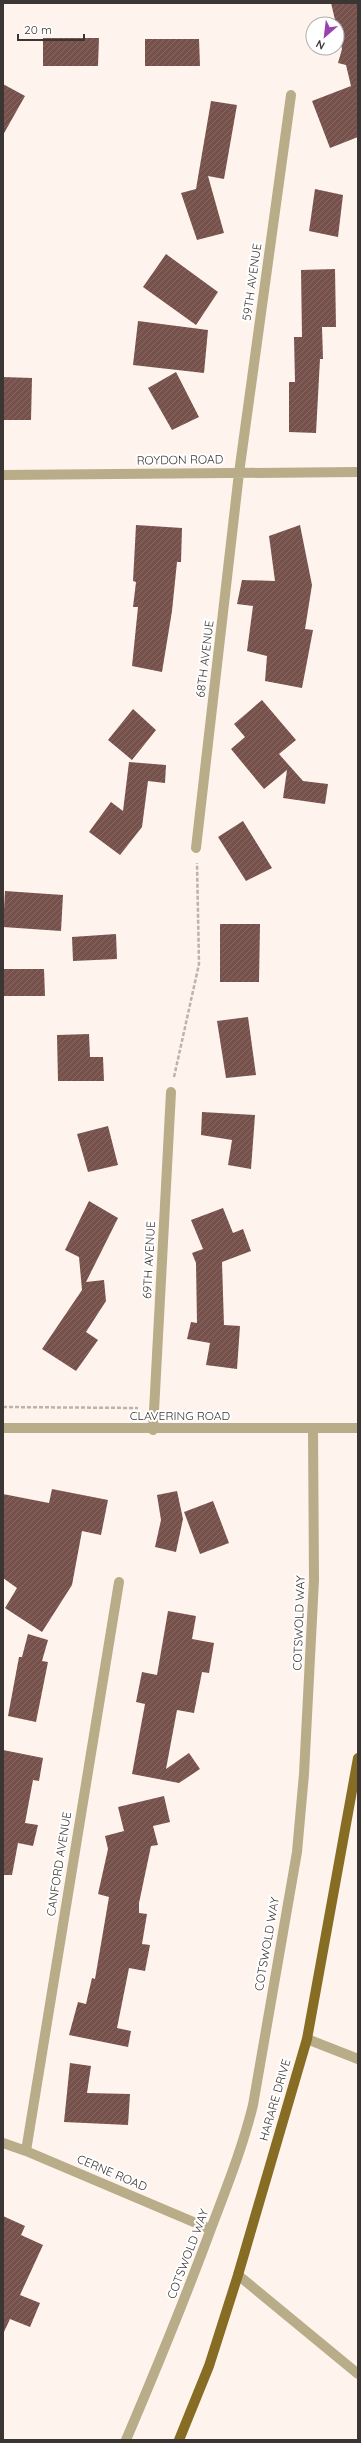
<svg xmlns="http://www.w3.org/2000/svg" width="361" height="2443" viewBox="0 0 361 2443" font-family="Quicksand,sans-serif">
<defs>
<pattern id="building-hatch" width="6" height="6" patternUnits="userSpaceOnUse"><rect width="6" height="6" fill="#77514b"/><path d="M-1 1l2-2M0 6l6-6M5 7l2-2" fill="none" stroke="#866863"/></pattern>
</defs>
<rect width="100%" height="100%" fill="#fff3ed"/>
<path fill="url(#building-hatch)" d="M 331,3 L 358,3 L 358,137 L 330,148 L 312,101 L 351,86 L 346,65 L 338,63 L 342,49 Z
M 43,38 L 99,38 L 98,66 L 43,66 Z
M 145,39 L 199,39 L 200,66 L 145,66 Z
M 3,84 L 25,96 L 3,135 Z
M 211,101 L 237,105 L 224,179 L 208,176 L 224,233 L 197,240 L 181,193 L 196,189 Z
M 315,189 L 343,195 L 338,237 L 309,231 Z
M 166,254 L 218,292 L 196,325 L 143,287 Z
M 335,269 L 336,327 L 322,327 L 323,359 L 320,359 L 316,433 L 289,432 L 289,382 L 295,382 L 294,337 L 302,337 L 301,270 Z
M 138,321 L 208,330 L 204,373 L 133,365 Z
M 176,372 L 199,417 L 172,430 L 148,388 Z
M 3,377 L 32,378 L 31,420 L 3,420 Z
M 136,525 L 182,528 L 181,562 L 177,562 L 172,611 L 162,672 L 132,666 L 138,607 L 133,607 L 136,582 L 133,581 Z
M 300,525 L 312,585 L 305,629 L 313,630 L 302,688 L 265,681 L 267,656 L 247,651 L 253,606 L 237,604 L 242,580 L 275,581 L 269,536 Z
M 262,700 L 296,740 L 279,754 L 303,781 L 328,784 L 325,804 L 283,798 L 287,770 L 264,789 L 231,749 L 245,737 L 234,724 Z
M 133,709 L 156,730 L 132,760 L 108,740 Z
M 129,762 L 166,765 L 165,783 L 148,781 L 142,827 L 120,855 L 89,832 L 111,802 L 123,811 Z
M 243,821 L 272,868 L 246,881 L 218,837 Z
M 5,891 L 63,895 L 61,931 L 3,927 Z
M 220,924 L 260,924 L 259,982 L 220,982 Z
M 116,934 L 117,959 L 73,961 L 72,937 Z
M 3,969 L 44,969 L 45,996 L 3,996 Z
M 248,1017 L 256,1075 L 226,1078 L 217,1021 Z
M 89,1034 L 90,1057 L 103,1057 L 104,1081 L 58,1081 L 57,1035 Z
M 202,1112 L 255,1115 L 251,1169 L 228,1165 L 232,1140 L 201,1135 Z
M 108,1126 L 118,1165 L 88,1172 L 77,1134 Z
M 89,1201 L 118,1218 L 86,1282 L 104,1280 L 106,1301 L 86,1332 L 98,1340 L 76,1371 L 42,1349 L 82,1290 L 79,1257 L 65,1250 Z
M 223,1208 L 233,1233 L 243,1229 L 251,1251 L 222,1262 L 224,1325 L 240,1326 L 237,1369 L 206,1365 L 210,1343 L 187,1339 L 191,1322 L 197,1323 L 196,1263 L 192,1253 L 203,1249 L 191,1220 Z
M 52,1489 L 108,1500 L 101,1535 L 82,1531 L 72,1585 L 42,1632 L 5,1608 L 17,1588 L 3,1578 L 3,1494 L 49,1503 Z
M 177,1491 L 183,1519 L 176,1552 L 155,1547 L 161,1520 L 157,1495 Z
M 213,1501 L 229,1543 L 200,1554 L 184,1512 Z
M 168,1611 L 196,1616 L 192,1639 L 214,1643 L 209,1673 L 202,1672 L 194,1713 L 177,1710 L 166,1769 L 189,1753 L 200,1769 L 179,1783 L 132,1774 L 145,1704 L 136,1702 L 142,1672 L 157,1675 Z
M 28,1634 L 48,1640 L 42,1661 L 48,1662 L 36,1722 L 8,1716 L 19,1657 L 22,1657 Z
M 3,1750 L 43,1758 L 39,1781 L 33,1780 L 25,1823 L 38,1825 L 33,1846 L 18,1843 L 12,1875 L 3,1875 Z
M 164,1796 L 170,1822 L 153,1826 L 158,1845 L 151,1846 L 139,1903 L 139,1913 L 147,1914 L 142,1944 L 150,1945 L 145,1971 L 129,1968 L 117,2028 L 131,2031 L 128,2047 L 69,2035 L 78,2002 L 86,2004 L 92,1978 L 95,1979 L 109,1897 L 98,1894 L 108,1849 L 105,1836 L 124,1831 L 118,1807 Z
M 70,2063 L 91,2066 L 87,2093 L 130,2094 L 128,2125 L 64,2122 Z
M 3,2216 L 25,2226 L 21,2235 L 43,2245 L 20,2295 L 40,2303 L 30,2327 L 10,2319 L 3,2334 Z"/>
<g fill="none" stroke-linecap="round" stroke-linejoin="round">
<path stroke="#bcb2ae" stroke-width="2.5" stroke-dasharray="4 2" stroke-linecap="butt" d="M 174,1077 L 199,964 L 197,863
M 3,1407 L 138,1408"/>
<path stroke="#b9ac88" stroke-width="10" d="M 238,2275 L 358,2374"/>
<path stroke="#b9ac88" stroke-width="10" d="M 3,475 L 358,472
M 196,848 L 239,473 L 291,95
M 3,1428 L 358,1428
M 153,1430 L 171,1092
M 307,2039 L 358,2059
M 3,2143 L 26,2151 L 210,2229
M 26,2151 L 119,1582
M 126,2440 C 155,2372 183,2304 209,2234 C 225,2191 242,2150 253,2105 L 297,1852 L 304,1774 L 314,1580 L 313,1428"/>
<path stroke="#866d23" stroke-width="10" d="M 179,2440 L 209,2366 L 238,2275 L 307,2039 L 358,1758"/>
</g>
<g text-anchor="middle" stroke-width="4" stroke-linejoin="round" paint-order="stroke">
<g font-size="12" fill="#3b3634" stroke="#fff">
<text transform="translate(252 282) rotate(-82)" y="4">59TH AVENUE</text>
<text transform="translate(180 460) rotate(-1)" y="4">ROYDON ROAD</text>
<text transform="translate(205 659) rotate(-83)" y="4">68TH AVENUE</text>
<text transform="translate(149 1260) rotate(-87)" y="4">69TH AVENUE</text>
<text x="180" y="1420">CLAVERING ROAD</text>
<text transform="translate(299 1623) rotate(-88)" y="4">COTSWOLD WAY</text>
<text transform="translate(59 1864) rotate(-81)" y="4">CANFORD AVENUE</text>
<text transform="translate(267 1944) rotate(-80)" y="4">COTSWOLD WAY</text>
<text transform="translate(275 2100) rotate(-74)" y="4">HARARE DRIVE</text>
<text transform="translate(112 2173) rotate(23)" y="4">CERNE ROAD</text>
<text transform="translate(188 2254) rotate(-69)" y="4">COTSWOLD WAY</text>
</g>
</g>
<rect width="361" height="2443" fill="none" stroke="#3b3634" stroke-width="8"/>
<g transform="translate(325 36) rotate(208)"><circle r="19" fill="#ffffff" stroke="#b1afae"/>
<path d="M0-3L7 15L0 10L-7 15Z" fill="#9941ad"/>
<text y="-6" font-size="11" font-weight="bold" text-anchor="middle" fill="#3b3634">N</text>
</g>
<path d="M18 34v6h66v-6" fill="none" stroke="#3b3634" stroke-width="2"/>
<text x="24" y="34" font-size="12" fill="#3b3634" stroke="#ffffff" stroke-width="3" paint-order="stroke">20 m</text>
</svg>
